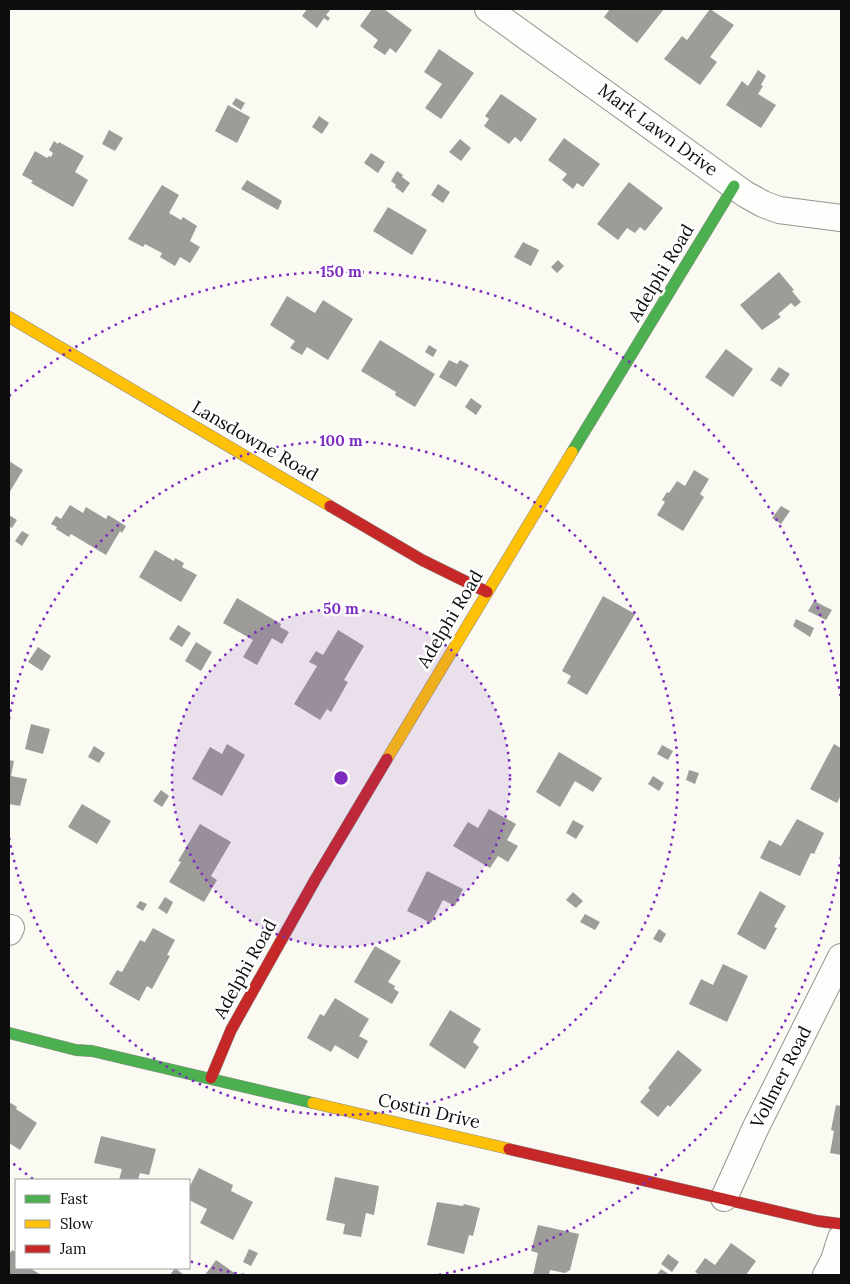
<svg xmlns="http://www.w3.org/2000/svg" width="850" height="1284" viewBox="0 0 850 1284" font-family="Lora,serif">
<rect width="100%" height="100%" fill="#fafaf2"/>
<path fill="#9e9c98" d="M 307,9 L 331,9 L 326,15 L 330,18 L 328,21 L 324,18 L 317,28 L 302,16 Z
M 372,9 L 384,9 L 412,30 L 396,53 L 390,48 L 385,55 L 373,47 L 378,40 L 360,26 Z
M 610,9 L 664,9 L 637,43 L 604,17 Z
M 710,9 L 734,25 L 710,57 L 717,62 L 700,85 L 664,59 L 682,36 L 687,40 Z
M 439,49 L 474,73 L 441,119 L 425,108 L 442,84 L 424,72 Z
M 758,70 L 766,76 L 761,85 L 763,86 L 758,94 L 776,105 L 761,128 L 726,105 L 742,81 L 748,86 Z
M 501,94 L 537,119 L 521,142 L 515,137 L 509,144 L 484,126 L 489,119 L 485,116 Z
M 236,98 L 245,103 L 241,110 L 232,104 Z
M 228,105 L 250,117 L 237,143 L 215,131 Z
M 319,116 L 329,123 L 322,134 L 312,127 Z
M 109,130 L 123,138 L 115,151 L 102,144 Z
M 564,138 L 600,164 L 583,187 L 577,183 L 573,189 L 562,180 L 567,174 L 548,160 Z
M 460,139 L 471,148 L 461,161 L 449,152 Z
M 54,141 L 58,144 L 59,142 L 84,156 L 75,172 L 88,180 L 73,207 L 31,183 L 33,181 L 22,175 L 35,151 L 47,158 L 49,156 L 51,157 L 53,153 L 49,150 Z
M 371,153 L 385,162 L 378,173 L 364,163 Z
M 397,171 L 403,175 L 402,177 L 410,183 L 403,193 L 395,187 L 396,185 L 391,181 Z
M 247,180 L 282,201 L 278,210 L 241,189 Z
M 629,182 L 663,208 L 645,231 L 640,227 L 635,233 L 627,228 L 618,240 L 597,224 Z
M 438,184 L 450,192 L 443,203 L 431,195 Z
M 162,185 L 179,195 L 169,213 L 181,220 L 183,217 L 197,226 L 190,241 L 200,247 L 190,263 L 180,257 L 175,266 L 160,257 L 162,253 L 145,244 L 143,247 L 128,239 Z
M 388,207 L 427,230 L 412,255 L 373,231 Z
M 523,242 L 539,250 L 531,266 L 514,257 Z
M 558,260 L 564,266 L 557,273 L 551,267 Z
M 779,272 L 794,290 L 792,291 L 801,302 L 795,307 L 791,303 L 778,314 L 781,317 L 762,330 L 740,305 Z
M 287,296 L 315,313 L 323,300 L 353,319 L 328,360 L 307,347 L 302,355 L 290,348 L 295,341 L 270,325 Z
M 380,340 L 435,374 L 415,407 L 395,395 L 396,392 L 361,371 Z
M 429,345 L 437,350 L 433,357 L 425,352 Z
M 726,349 L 753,369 L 733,397 L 705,377 Z
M 449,360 L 457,364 L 460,360 L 469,365 L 456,387 L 439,377 Z
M 779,367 L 790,374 L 781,387 L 770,380 Z
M 471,398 L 482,406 L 476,415 L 465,407 Z
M 9,461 L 23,470 L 9,493 Z
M 694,470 L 709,479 L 700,494 L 704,497 L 683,531 L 657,515 L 665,502 L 662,500 L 667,492 L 669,493 L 677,481 L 685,486 Z
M 70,505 L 83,513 L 86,507 L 106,519 L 108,515 L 126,526 L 122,533 L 120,531 L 106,555 L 71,534 L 69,537 L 56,529 L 57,527 L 51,524 L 56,516 L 61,519 Z
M 781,506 L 790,511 L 781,524 L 772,518 Z
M 9,515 L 17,520 L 12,528 L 9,526 Z
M 22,531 L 29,535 L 22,546 L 15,541 Z
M 155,550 L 174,561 L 175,558 L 184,563 L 182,567 L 197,575 L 181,602 L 139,577 Z
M 603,596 L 635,614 L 587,695 L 567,683 L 571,676 L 562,671 Z
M 237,598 L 281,624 L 280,627 L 289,632 L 282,644 L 272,638 L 257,665 L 243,657 L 253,640 L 223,623 Z
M 814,601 L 832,610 L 826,620 L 808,611 Z
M 796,619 L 814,628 L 810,637 L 793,626 Z
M 178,625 L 191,633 L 182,647 L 169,639 Z
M 338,630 L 364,646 L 344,680 L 348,682 L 331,712 L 327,709 L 320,720 L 294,704 L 317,666 L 309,662 L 316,651 L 323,655 Z
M 196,642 L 212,652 L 201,671 L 185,661 Z
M 38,647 L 51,656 L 42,671 L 28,662 Z
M 31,724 L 50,729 L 43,754 L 25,749 Z
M 227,744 L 245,755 L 222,796 L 192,779 L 210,747 L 222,754 Z
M 834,744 L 841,748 L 841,795 L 837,803 L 810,789 Z
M 662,745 L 673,751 L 668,760 L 657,754 Z
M 94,746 L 105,753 L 99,763 L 88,757 Z
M 559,752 L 602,778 L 593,792 L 575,781 L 560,807 L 536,792 Z
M 9,760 L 14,761 L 11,776 L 27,779 L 20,806 L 9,804 Z
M 689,770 L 699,773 L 695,784 L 686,780 Z
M 653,776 L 664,783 L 659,791 L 648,784 Z
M 161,790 L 169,796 L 162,807 L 153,801 Z
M 82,804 L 111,821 L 97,844 L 68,827 Z
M 489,809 L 516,824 L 507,840 L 518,846 L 508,862 L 498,856 L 490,868 L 453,846 L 468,822 L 478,828 Z
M 797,819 L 824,833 L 814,854 L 811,853 L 800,876 L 760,858 L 769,840 L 781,846 Z
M 573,820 L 584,826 L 576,839 L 566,833 Z
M 200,824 L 231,842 L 211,876 L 217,880 L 204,902 L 169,882 L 181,862 L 178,861 Z
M 427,871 L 463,889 L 455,906 L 443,900 L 431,923 L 407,911 Z
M 760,891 L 786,906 L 774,927 L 777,928 L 765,950 L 737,934 Z
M 573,892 L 583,901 L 576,908 L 566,900 Z
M 165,897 L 173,902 L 167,914 L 158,908 Z
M 140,901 L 147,904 L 143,911 L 136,907 Z
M 585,914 L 600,922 L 595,930 L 580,922 Z
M 153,928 L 175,940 L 167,955 L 170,956 L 152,989 L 147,986 L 139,1001 L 109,984 L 117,970 L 122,972 L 140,940 L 145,942 Z
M 659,929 L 666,934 L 661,943 L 653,939 Z
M 375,946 L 401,961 L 388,982 L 395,986 L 394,989 L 399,992 L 392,1004 L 354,982 Z
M 723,964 L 748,976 L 727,1022 L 689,1004 L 701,979 L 713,985 Z
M 335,998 L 369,1019 L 359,1036 L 368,1041 L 358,1059 L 335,1045 L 331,1052 L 307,1038 L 320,1014 L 324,1016 Z
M 450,1010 L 481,1029 L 473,1042 L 479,1047 L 465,1069 L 429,1045 Z
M 678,1050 L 702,1070 L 670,1107 L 668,1105 L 658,1117 L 640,1102 L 650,1090 L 648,1088 Z
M 9,1102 L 17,1107 L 16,1109 L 37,1123 L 20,1150 L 9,1143 Z
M 836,1105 L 841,1106 L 841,1155 L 830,1153 L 834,1131 L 831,1130 Z
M 101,1136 L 156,1149 L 149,1175 L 140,1173 L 138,1180 L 119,1180 L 122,1169 L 94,1163 Z
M 199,1168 L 233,1185 L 231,1191 L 253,1202 L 233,1240 L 200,1223 L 207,1209 L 189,1200 L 189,1188 Z
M 335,1177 L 379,1186 L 374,1215 L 366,1213 L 361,1237 L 343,1234 L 345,1224 L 326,1220 Z
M 437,1202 L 463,1206 L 464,1204 L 480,1208 L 473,1236 L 469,1235 L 464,1254 L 427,1245 Z
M 538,1225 L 579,1234 L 570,1270 L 565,1273 L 550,1270 L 549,1275 L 533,1275 L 538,1253 L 531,1251 Z
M 731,1243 L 756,1261 L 746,1275 L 700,1275 L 695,1272 L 705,1258 L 715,1265 Z
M 249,1249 L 258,1253 L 251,1266 L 243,1262 Z
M 12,1250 L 16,1252 L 16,1268 L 30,1268 L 41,1275 L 9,1275 L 9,1255 Z
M 668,1254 L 679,1262 L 672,1272 L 661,1264 Z
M 216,1260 L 236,1274 L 235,1275 L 205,1275 Z
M 175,1268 L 184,1275 L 170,1275 Z
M 661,1269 L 670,1275 L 657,1275 Z"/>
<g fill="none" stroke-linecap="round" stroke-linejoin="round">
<defs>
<path id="street" d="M 488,9 L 745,194 L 763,204 L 779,210 L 841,218
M 9,932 L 11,928
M 724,1198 L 755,1129 L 841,957
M 826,1275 L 834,1260 L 841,1238"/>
<path id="fast" d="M 572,452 L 734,186
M 9,1033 L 76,1050 L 92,1051 L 313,1103"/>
<path id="slow" d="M 9,317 L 330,506
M 387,759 L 572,452
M 313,1103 L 509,1149"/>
<path id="jam" d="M 330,506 L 422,560 L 487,592
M 211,1078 L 231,1030 L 315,880 L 387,759
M 509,1149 L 818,1221 L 841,1224"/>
</defs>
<use href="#street" stroke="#949490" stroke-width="28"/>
<use href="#fast" stroke="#8a8a87" stroke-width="12"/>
<use href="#slow" stroke="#8a8a87" stroke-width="12"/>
<use href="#jam" stroke="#8a8a87" stroke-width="12"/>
<use href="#street" stroke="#fefefd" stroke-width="26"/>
<use href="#fast" stroke="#4caf50" stroke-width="11"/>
<use href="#slow" stroke="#ffc107" stroke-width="11"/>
<use href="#jam" stroke="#c62828" stroke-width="11"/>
</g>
<circle cx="341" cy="778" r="169" fill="#7b2cbf" fill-opacity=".12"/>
<g fill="none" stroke="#7b2cbf" stroke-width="2.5" stroke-dasharray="2.5 5">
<circle cx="341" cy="778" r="169"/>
<path d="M9 719A337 337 0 1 1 9 837"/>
<path d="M841 857A506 506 0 0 1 438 1275M244 1275A506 506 0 0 1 189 1261M33 1179A506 506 0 0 1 9 1160M9 396A506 506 0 0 1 841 699"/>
</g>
<g text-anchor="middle" stroke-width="5" stroke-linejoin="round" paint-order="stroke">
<g font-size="18" fill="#0d0d0d" stroke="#fff">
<text transform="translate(658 130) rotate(36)" y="6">Mark Lawn Drive</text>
<text transform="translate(661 273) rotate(-59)" y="6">Adelphi Road</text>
<text transform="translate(255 441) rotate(30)" y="6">Lansdowne Road</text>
<text transform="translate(450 619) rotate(-59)" y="6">Adelphi Road</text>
<text transform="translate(245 969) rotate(-61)" y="6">Adelphi Road</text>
<text transform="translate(781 1077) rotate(-63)" y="6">Vollmer Road</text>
<text transform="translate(429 1111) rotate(13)" y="6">Costin Drive</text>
</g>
</g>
<circle cx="341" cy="778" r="8" fill="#7b2cbf" stroke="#fff" stroke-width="2.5"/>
<g font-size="15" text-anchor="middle" font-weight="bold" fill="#7b2cbf" stroke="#fff" stroke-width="5" stroke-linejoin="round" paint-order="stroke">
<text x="341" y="277">150 m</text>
<text x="341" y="446">100 m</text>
<text x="341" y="614">50 m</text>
</g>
<rect width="850" height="1284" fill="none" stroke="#0d0d0d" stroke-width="20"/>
<rect x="15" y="1179" width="175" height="90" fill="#ffffff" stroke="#9e9e9e"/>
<rect x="25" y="1195" width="25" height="8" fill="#4caf50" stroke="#9e9e9e"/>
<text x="60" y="1204" font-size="15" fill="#0d0d0d">Fast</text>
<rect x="25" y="1220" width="25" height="8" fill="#ffc107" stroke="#9e9e9e"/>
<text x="60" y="1229" font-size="15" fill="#0d0d0d">Slow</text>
<rect x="25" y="1245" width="25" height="8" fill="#c62828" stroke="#9e9e9e"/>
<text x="60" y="1254" font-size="15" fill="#0d0d0d">Jam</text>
</svg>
